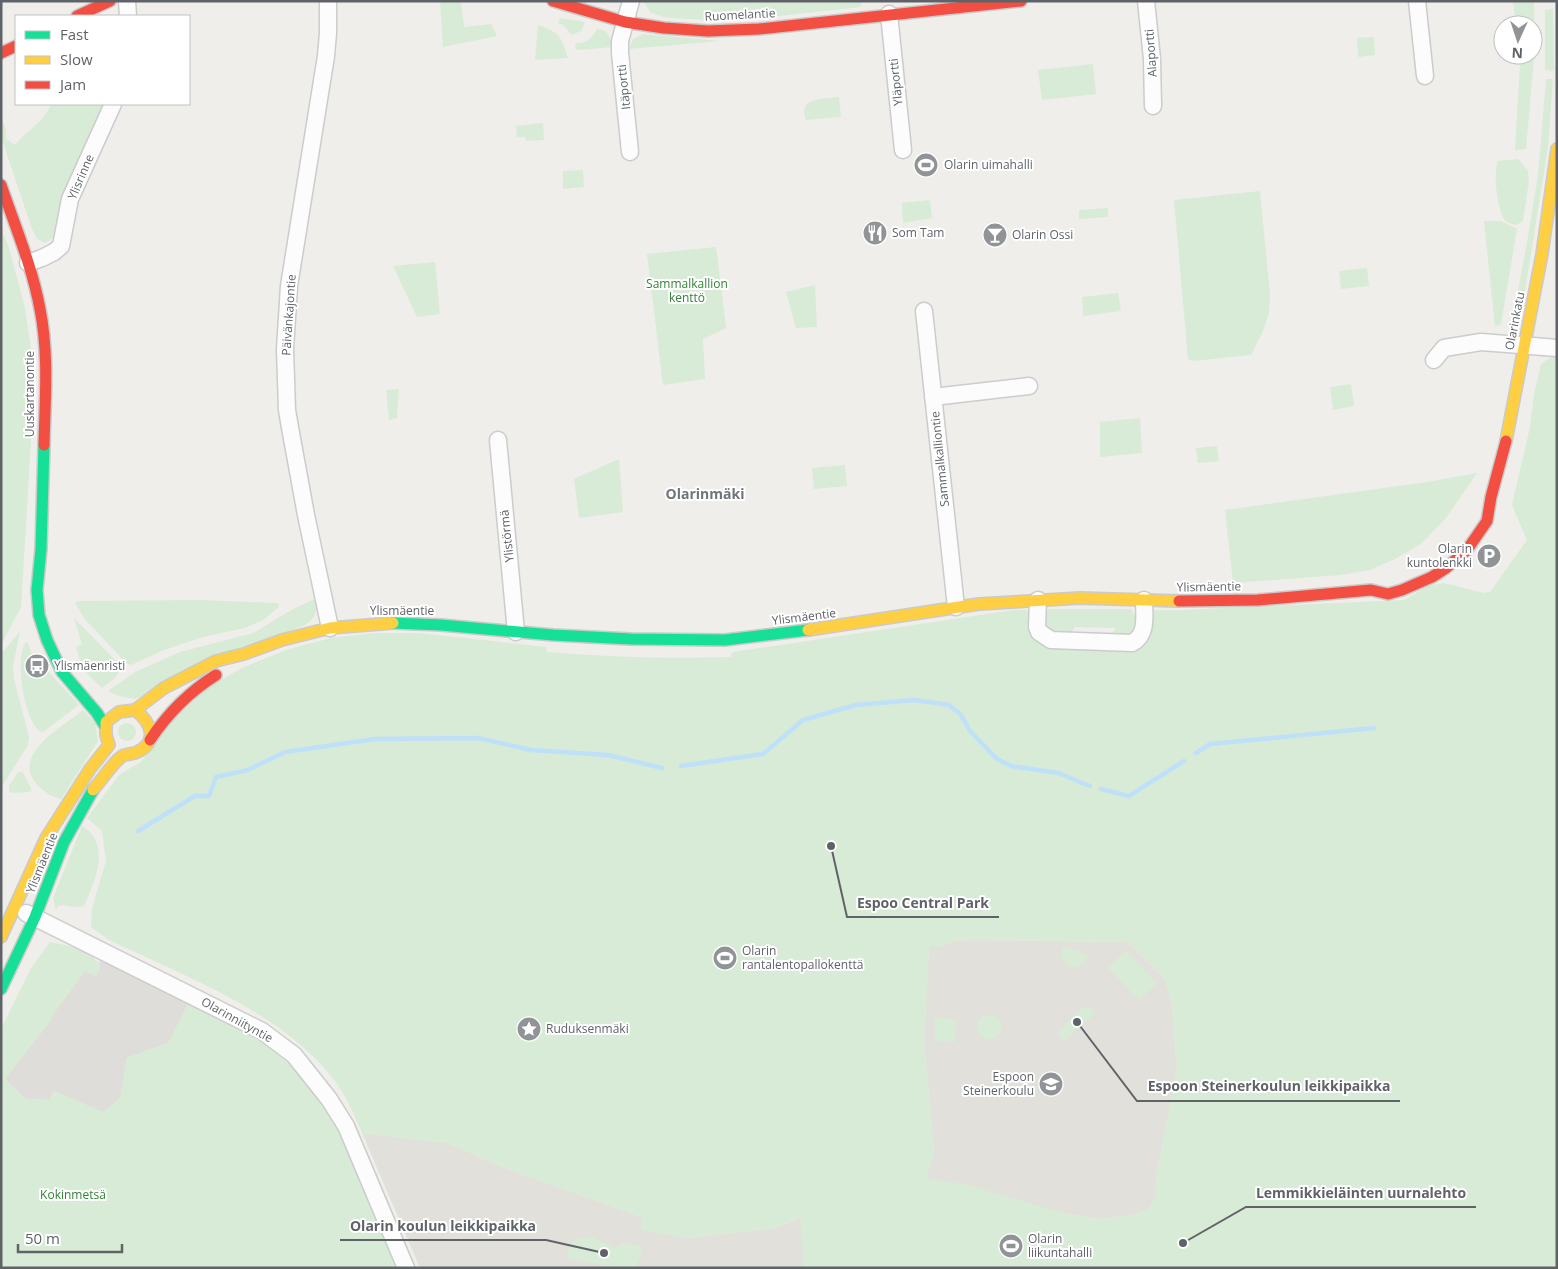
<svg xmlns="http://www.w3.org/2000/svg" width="1558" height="1269" viewBox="0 0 1558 1269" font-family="'Open Sans',sans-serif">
<rect width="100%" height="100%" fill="#efeeea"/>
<path fill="#dfddda" d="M 98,961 L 106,963 L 188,1004 L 171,1039 L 168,1043 L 127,1058 L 120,1099 L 102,1113 L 54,1091 L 50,1100 L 26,1099 L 4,1079 L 51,1020 L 50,1018 L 85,971 L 96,976 L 100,968 Z"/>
<path fill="#e2e0da" d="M 970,940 L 1128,942 L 1165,979 L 1172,1004 L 1177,1070 L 1156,1178 L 1156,1197 L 1148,1210 L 1131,1215 L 1103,1219 L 1066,1214 L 925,1178 L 934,1154 L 924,1040 L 929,947 L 940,947 L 954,941 Z
M 362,1133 L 448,1143 L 502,1167 L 642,1217 L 642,1230 L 688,1238 L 775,1228 L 801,1217 L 804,1268 L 420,1268 Z"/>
<path fill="#d8ebd6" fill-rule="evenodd" d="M 440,1 L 461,1 L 464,27 L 491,24 L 497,36 L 443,47 Z
M 643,1 L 879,1 L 862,2 L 860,7 L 735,21 L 668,18 L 651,13 Z
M 1513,1 L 1534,1 L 1535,47 L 1526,149 L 1515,150 L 1520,65 L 1519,55 L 1533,55 L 1533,25 L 1516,25 Z
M 1553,9 L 1554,71 L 1545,70 L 1545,10 Z
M 560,18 L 585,22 L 581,31 L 572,35 L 563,25 L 558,23 Z
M 538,25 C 561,33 561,37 568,58 L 535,60 Z
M 597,29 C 608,29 611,37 612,47 L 579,50 L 576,49 L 575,45 L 576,43 C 587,43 592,39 597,29 Z
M 643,34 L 720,41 L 629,49 L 633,39 Z
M 1374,37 L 1375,55 L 1358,57 L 1357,38 Z
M 1093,64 L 1096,94 L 1042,100 L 1038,70 Z
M 1546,79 L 1553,79 L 1548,147 L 1521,316 L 1514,313 L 1514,311 L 1525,254 L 1538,175 Z
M 839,97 L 841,117 L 806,120 C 798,97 822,99 839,97 Z
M 51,104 L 104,104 L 73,170 L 60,206 L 53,238 L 45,243 L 37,239 L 32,229 L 1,137 L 1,117 L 6,129 L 6,139 L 15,145 C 27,130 44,122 51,104 Z
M 543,123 L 544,140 L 527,141 L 525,137 L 517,137 L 516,126 Z
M 1518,159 L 1528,171 L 1529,181 L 1523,221 L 1516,225 C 1512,224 1508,223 1505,220 C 1497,212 1493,171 1498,161 Z
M 583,170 L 584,187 L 563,189 L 563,171 Z
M 1260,191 L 1270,295 L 1269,313 L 1263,331 L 1251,355 L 1193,361 L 1188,359 L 1174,200 Z
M 930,200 L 932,218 L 903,223 L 902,203 Z
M 1108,208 L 1108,217 L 1079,219 L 1079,210 Z
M 1484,221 L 1501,221 L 1517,229 L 1501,324 L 1495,327 Z
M 1,231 L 8,244 L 25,308 L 35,376 L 21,607 L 1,645 Z
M 716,247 L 726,328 L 703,339 L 705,379 L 663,385 L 647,254 Z
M 435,262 L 440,314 L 417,317 L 393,266 Z
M 1367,268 L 1369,286 L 1341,289 L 1339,271 Z
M 815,285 L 817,327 L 796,328 L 786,292 Z
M 1118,293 L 1121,311 L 1083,316 L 1082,297 Z
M 1551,357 L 1557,357 L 1557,1268 L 804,1268 L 800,1217 L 775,1228 L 688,1238 L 641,1230 L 642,1217 L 502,1167 L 448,1143 L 362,1133 C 354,1114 345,1093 331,1076 C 278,1010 184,976 109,940 L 91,927 L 92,908 L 106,861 L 102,831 L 87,818 L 120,774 L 141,762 L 162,730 L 211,685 L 244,667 L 289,649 L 331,638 L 374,633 L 419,633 L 546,647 L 547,652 C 608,657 669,659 730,657 L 733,652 L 1014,610 L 1026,610 L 1031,615 L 1035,632 L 1138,647 L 1149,614 L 1154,610 L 1182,610 L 1404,600 L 1428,586 L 1444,583 L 1484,593 L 1490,592 L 1527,540 L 1512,505 L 1530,427 L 1534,394 L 1541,364 ZM 970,940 L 1128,942 L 1165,979 L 1172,1004 L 1177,1070 L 1156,1178 L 1156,1197 L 1148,1210 L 1131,1215 L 1103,1219 L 1066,1214 L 968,1185 L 926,1178 L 934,1154 L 924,1040 L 929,947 L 940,947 L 954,941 Z
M 1351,384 L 1354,406 L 1333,410 L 1330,387 Z
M 399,389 L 397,418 L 389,420 L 386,390 Z
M 1140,418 L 1142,453 L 1100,457 L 1100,422 Z
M 1217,446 L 1219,461 L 1198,463 L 1196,448 Z
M 619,459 L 623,512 L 579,518 L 574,479 Z
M 845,465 L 847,486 L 814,489 L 812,468 Z
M 1477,473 L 1446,518 L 1421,544 L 1395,559 L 1370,570 L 1340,575 L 1233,583 L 1225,510 L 1427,482 Z
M 315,599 C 318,611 316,616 307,624 L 135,699 L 118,696 L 108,691 L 135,672 L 180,652 L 253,633 L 293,609 Z
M 199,600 L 277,603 L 279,604 L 279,607 L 263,620 L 245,628 L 203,637 L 164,650 L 131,665 L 126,663 L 84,618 L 75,603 L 79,601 Z
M 1049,609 L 1131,609 C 1137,616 1139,628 1133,636 L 1108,640 L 1116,628 L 1075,627 L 1067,639 L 1044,633 L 1045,612 Z
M 74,618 L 119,664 C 123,676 110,681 102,688 C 85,673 82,668 76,647 L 82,644 Z
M 20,631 L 13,666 L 14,679 L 29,737 L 28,745 L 1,788 L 1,654 Z
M 25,643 L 28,643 L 36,668 L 39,667 L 40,669 L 47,670 L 79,705 L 43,732 C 29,730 21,687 21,674 C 20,665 21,651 25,643 Z
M 83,710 L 95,723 L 98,741 L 61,799 C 49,796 40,790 33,779 C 16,751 65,725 83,710 Z
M118 732a9 9 0 1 1 18 0a9 9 0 1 1-18 0Z
M 18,772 L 23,772 L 32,791 C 28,792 12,794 9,792 L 9,786 Z
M 82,826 C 112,844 95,881 84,906 C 74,909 67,904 58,906 L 56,910 L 53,898 Z
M 50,942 C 68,946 94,949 100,968 L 96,977 L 85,971 L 50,1018 L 52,1019 L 5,1079 L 26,1099 L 50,1100 L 54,1091 L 103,1112 L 120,1098 L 127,1058 L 168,1043 L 188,1004 L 262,1042 L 293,1067 L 319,1097 L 340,1132 L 398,1268 L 1,1268 L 1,1029 L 31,968 Z
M 1063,946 L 1089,955 C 1080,977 1056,967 1063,946 Z
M 1126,950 L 1157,983 L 1139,1000 L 1108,968 Z
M 1083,1008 L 1090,1008 L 1094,1014 L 1064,1041 L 1059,1036 L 1059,1030 Z
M977 1027a12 12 0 1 1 24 0a12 12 0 1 1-24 0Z
M 935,1018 L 956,1019 L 955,1042 L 935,1041 Z
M 580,1238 L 594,1238 L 614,1248 L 623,1243 L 642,1246 C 641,1252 640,1264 633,1267 C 621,1269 581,1261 567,1258 L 570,1243 Z"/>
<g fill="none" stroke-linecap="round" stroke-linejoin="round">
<path stroke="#bfe0f9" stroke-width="4.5" d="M 1196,753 L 1210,744 L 1374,728
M 681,766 L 763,754 L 803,720 L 856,705 L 915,700 L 949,705 L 961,715 L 970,731 L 997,759 L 1011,766 L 1059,773 L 1082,783 L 1090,786
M 1101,789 L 1129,796 L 1184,761
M 138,831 L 195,796 L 209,796 L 216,777 L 248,770 L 285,752 L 375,739 L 478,738 L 531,750 L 608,755 L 662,768"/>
<defs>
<path id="street" d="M 127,1 L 128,16
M 328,1 L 328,33 L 326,56 L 289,286 L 285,349 L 287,410 L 291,433 L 306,515 L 330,628
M 1146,1 L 1152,59 L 1153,106
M 1417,1 L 1425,76
M 889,14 L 903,150
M 630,152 L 620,53 L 620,41 L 631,1
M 28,263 L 42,258 L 54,252 L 61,246 L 70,199 L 113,104
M 924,311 L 956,607
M 1434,360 L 1444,348 L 1481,342 L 1557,348
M 933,397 L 1029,386
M 498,440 L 516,632
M 1038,600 L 1037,627 L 1039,632 L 1051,640 L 1132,643 C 1148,635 1144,615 1144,600
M 26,913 L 262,1031 L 294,1055 L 329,1099 L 346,1126 L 406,1268"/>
<path id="fast" d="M 44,445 L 41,549 L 37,590 L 39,615 L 47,640 L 62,672 L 97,713 L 105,726
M 393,623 L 441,625 L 553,635 L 631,639 L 725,640 L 808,630
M 1,989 L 35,917 L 64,842 L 93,790"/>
<path id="slow" d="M 1506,441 L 1542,254 L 1557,149
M 808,630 L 979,604 L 1080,598 L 1179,601
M 135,710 L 164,688 L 216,661 L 244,654 L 282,640 L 330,628 L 393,623
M 1,937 L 46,838 L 90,769 L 109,745 L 106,735 L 106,722 L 119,712 L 135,710 C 151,722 160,743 135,753 C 131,754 124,754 121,757 C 110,766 102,780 93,790"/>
<path id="jam" d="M 553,1 L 625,22 L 664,28 L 708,31 L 759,29 L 1021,1
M 77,16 L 110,1
M 1,53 L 16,46
M 1,185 C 15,226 32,266 40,309 C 49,354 45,400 44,445
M 1179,601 L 1258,600 L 1371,590 L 1388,594 L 1402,590 L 1432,577 L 1446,568 L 1467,550 L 1487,521 L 1491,497 L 1506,441
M 150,740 C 168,713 189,692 216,675"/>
</defs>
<use href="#street" stroke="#cbcccc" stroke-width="19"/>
<use href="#fast" stroke="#cacacb" stroke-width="14"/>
<use href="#slow" stroke="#cacacb" stroke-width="14"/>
<use href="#jam" stroke="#cacacb" stroke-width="14"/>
<use href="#street" stroke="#fdfcfc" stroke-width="16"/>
<use href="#fast" stroke="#16e098" stroke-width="11"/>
<use href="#slow" stroke="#ffcf43" stroke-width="11"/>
<use href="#jam" stroke="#f24e42" stroke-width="11"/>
</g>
<defs>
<symbol id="stadium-disc" viewBox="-11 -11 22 22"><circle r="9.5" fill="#919496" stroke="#fff"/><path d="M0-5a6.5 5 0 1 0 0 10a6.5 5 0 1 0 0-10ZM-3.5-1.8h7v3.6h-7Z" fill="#fff"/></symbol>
<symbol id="restaurant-disc" viewBox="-11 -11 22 22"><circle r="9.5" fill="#919496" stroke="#fff"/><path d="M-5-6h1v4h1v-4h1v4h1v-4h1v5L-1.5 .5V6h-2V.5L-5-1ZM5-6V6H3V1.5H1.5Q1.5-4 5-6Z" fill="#fff"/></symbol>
<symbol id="bar-disc" viewBox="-11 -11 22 22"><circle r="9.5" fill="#919496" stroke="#fff"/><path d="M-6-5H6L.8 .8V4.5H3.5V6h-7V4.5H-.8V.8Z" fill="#fff"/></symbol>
<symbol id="parking-disc" viewBox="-11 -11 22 22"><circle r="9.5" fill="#919496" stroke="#fff"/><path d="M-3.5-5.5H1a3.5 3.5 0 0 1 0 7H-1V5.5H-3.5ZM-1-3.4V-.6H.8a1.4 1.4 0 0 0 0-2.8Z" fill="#fff"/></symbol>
<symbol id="bus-disc" viewBox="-11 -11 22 22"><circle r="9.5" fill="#919496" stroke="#fff"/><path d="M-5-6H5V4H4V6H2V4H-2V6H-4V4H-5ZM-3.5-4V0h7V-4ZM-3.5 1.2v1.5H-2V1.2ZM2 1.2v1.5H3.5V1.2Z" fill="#fff"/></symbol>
<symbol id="sight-disc" viewBox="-11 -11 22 22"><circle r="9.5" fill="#919496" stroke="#fff"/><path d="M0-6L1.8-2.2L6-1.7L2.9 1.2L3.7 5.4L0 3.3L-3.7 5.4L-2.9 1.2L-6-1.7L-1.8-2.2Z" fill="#fff"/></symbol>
<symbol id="school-disc" viewBox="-11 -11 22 22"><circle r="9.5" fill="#919496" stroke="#fff"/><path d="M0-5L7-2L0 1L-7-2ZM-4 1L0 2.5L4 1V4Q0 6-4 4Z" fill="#fff"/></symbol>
</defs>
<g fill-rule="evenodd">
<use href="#stadium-disc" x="912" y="151" width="28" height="28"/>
<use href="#restaurant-disc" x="861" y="219" width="28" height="28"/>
<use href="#bar-disc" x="981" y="221" width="28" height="28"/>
<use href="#parking-disc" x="1475" y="542" width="28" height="28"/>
<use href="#bus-disc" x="23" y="652" width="28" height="28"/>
<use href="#stadium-disc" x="711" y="944" width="28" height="28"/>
<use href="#sight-disc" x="515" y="1015" width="28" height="28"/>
<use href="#school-disc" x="1037" y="1070" width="28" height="28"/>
<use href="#stadium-disc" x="997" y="1232" width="28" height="28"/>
</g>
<g text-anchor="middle" stroke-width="4" stroke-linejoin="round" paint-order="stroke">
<g font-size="12" fill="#5f6368" stroke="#fff">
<text transform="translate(740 15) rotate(-3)" y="4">Ruomelantie</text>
<text transform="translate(1151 53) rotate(-94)" y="4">Alaportti</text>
<text transform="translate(896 82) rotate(-96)" y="4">Yläportti</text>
<text transform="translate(624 87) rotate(-96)" y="4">Itäportti</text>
<text transform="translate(81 177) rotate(-67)" y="4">Ylisrinne</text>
<text transform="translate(289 315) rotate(-86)" y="4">Päivänkajontie</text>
<text transform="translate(1515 321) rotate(-79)" y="4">Olarinkatu</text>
<text transform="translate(30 394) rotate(-90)" y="4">Uuskartanontie</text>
<text transform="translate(940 459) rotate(-96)" y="4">Sammalkalliontie</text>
<text transform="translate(507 536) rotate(-96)" y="4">Ylistörmä</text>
<text transform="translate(1209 587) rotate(-1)" y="4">Ylismäentie</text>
<text x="402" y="615">Ylismäentie</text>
<text transform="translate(804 617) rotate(-7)" y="4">Ylismäentie</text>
<text transform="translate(42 863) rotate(-68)" y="4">Ylismäentie</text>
<text transform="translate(237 1020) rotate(29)" y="4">Olarinniityntie</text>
</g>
<g font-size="12" fill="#5f6368" stroke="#fff" text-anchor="start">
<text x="944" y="169">Olarin uimahalli</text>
<text x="892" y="237">Som Tam</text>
<text x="1012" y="239">Olarin Ossi</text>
<text x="1472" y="553" text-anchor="end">Olarin<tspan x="1472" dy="14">kuntolenkki</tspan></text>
<text x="54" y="670">Ylismäenristi</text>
<text x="742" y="955">Olarin<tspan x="742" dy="14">rantalentopallokenttä</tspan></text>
<text x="546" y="1033">Ruduksenmäki</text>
<text x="1034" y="1081" text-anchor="end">Espoon<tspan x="1034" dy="14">Steinerkoulu</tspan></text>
<text x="1028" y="1243">Olarin<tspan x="1028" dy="14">liikuntahalli</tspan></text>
</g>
<g font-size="12" fill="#348238" stroke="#fff">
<text x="687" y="288">Sammalkallion<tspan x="687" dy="14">kenttö</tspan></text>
<text x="73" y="1199">Kokinmetsä</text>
</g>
<g font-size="14" font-weight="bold" fill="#70757a" stroke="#fff">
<text x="705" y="499">Olarinmäki</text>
</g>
</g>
<path fill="none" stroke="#5f6368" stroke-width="2" d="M831 846L847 917H999M1077 1022L1137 1101H1400M1183 1243L1246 1207H1476M604 1253L546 1240H340"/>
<g fill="#5f6368" stroke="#fff" stroke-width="2">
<circle cx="831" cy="846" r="5"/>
<circle cx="1077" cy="1022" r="5"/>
<circle cx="1183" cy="1243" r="5"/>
<circle cx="604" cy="1253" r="5"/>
</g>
<g font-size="14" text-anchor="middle" font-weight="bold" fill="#5f6368" stroke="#fff" stroke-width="4" stroke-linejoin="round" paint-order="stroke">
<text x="923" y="908">Espoo Central Park</text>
<text x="1269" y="1091">Espoon Steinerkoulun leikkipaikka</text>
<text x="1361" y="1198">Lemmikkieläinten uurnalehto</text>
<text x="443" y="1231">Olarin koulun leikkipaikka</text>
</g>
<rect width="1558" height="1269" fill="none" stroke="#5f6368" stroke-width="5"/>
<rect x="15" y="15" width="175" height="90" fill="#ffffff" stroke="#bfc1c3"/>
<rect x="25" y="31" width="25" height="8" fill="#16e098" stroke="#bfc1c3"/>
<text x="60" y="40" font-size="15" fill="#5f6368">Fast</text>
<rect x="25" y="56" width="25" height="8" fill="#ffcf43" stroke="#bfc1c3"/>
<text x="60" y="65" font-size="15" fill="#5f6368">Slow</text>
<rect x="25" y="81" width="25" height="8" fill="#f24e42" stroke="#bfc1c3"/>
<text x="60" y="90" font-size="15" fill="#5f6368">Jam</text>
<g transform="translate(1518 40) rotate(183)"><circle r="24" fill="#ffffff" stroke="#bfc1c3"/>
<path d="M0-4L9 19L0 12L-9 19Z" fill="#919496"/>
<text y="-8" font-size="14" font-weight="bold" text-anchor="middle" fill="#5f6368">N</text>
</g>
<path d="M18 1244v8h104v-8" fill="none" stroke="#5f6368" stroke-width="2.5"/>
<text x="25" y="1244" font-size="15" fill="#5f6368" stroke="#ffffff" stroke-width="4" paint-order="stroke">50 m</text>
</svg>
